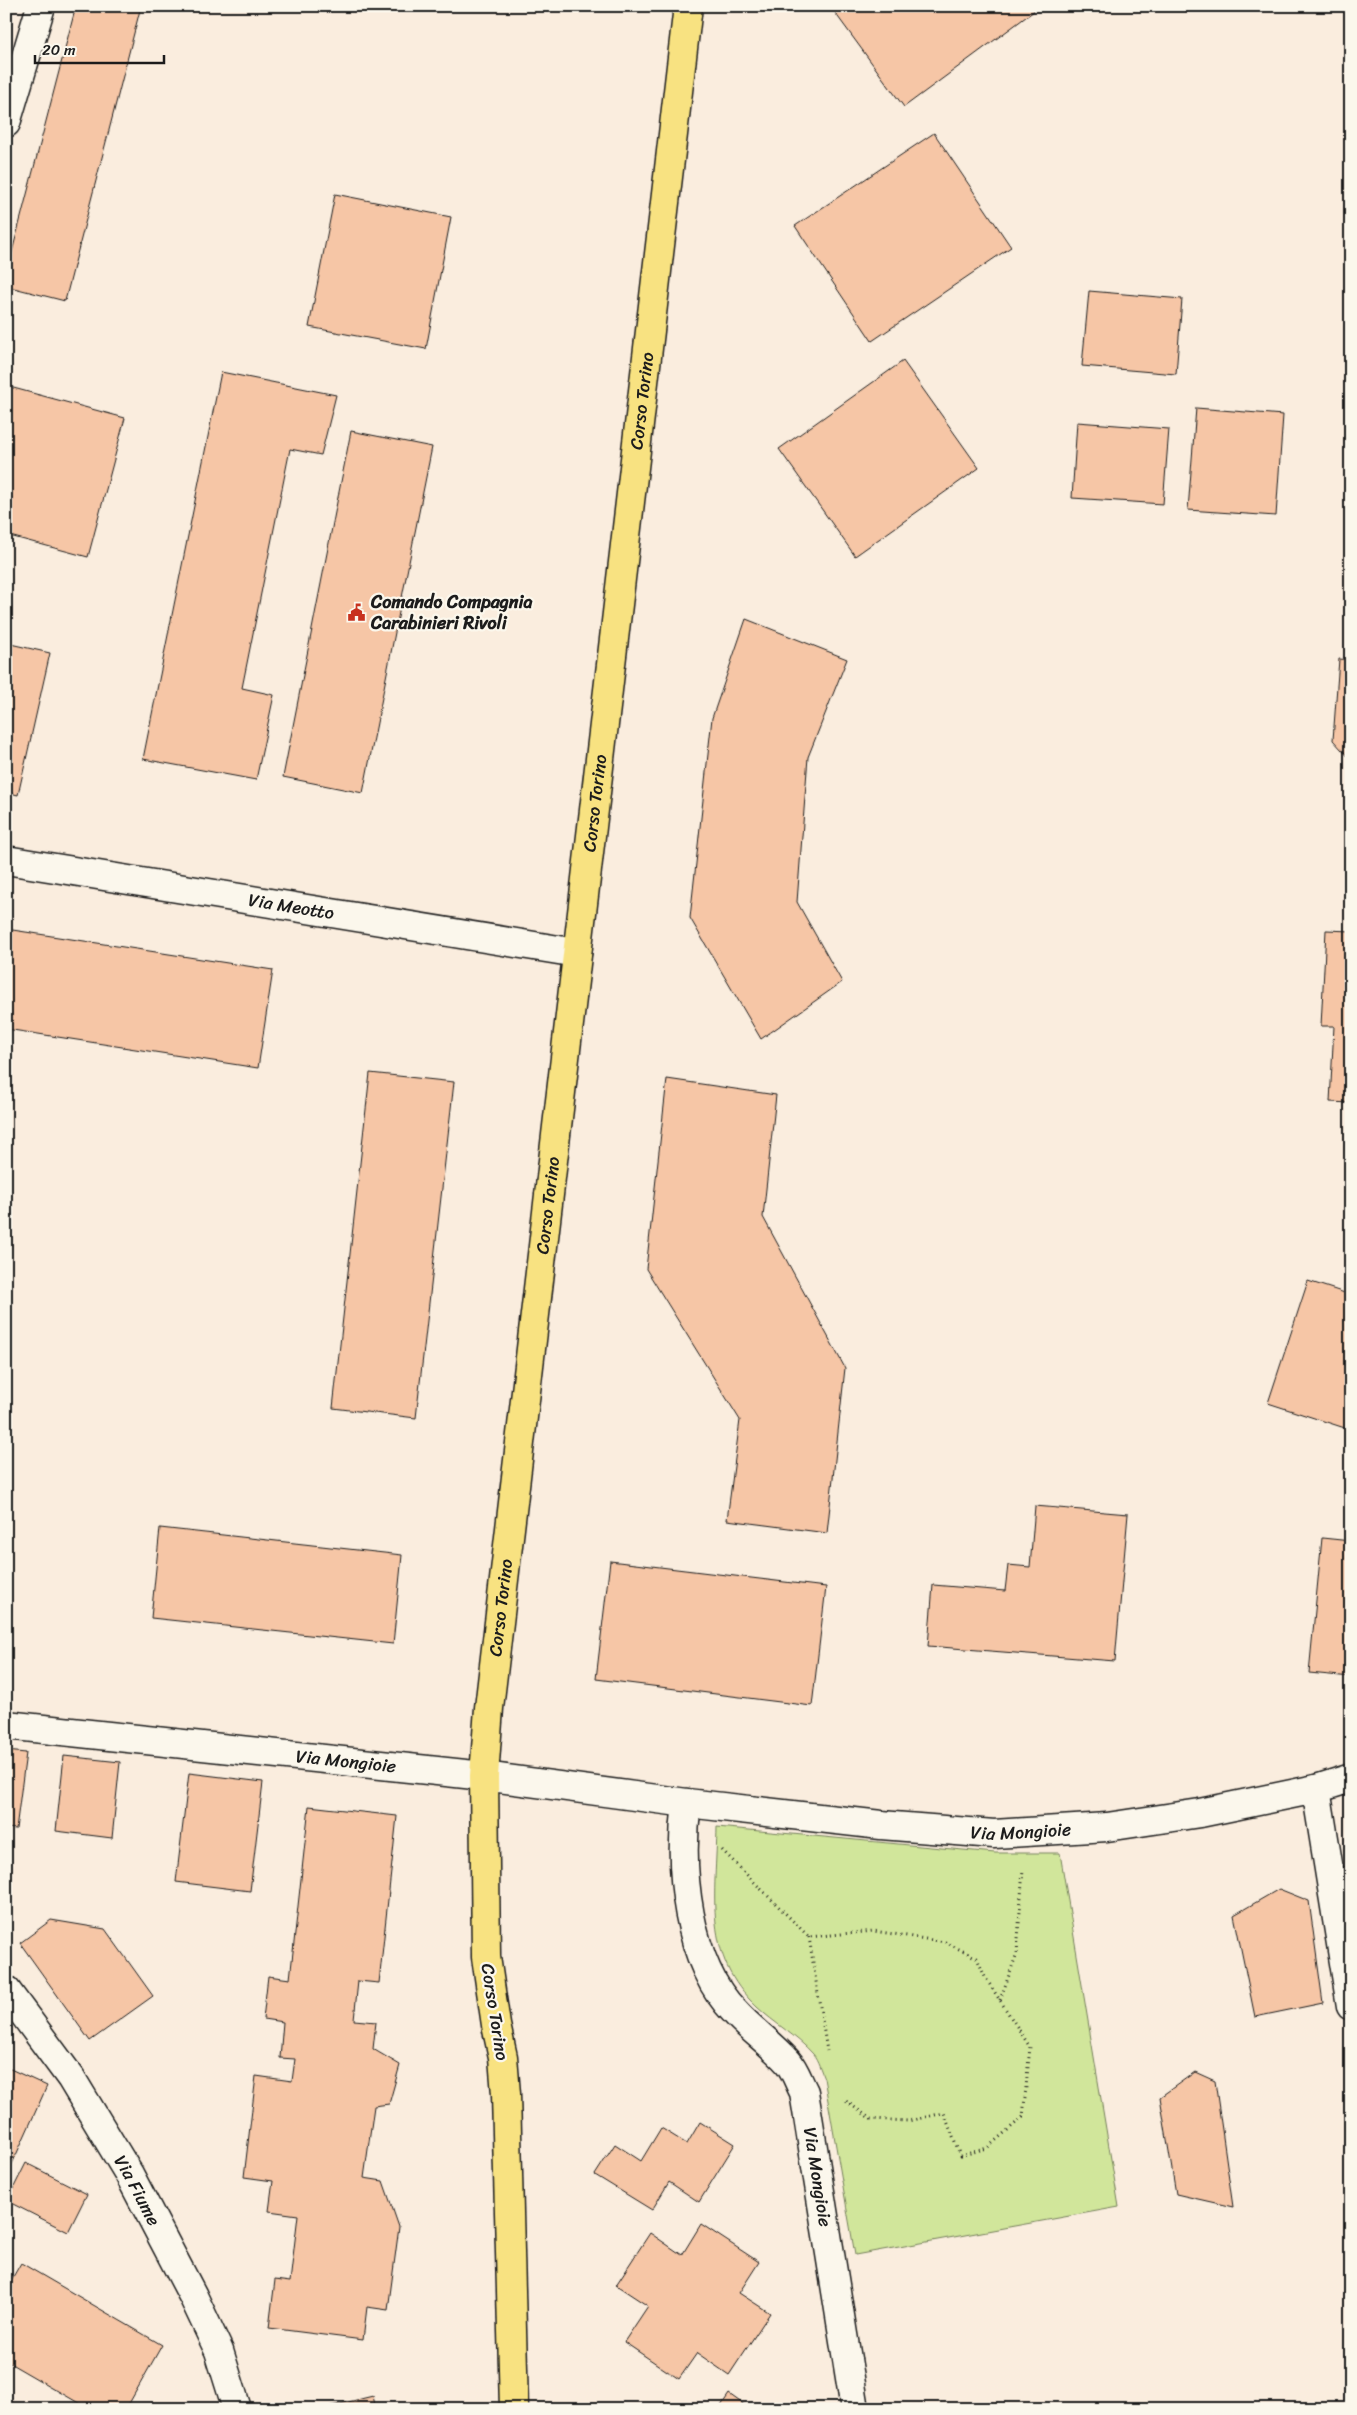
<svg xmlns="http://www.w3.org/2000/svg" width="1357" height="2415" viewBox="0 0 1357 2415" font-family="Sriracha,sans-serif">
<rect width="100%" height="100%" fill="#faedde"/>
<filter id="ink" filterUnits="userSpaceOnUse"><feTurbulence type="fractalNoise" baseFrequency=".02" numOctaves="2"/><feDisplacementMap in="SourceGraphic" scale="10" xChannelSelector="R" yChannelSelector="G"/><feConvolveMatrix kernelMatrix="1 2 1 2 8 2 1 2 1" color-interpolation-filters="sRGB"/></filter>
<g filter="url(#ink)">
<path fill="#d1e69b" stroke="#76815c" d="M 717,1827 L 995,1853 L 1060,1853 L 1119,2207 L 855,2255 L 824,2078 C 821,2071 818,2060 813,2054 C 797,2036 774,2023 757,2007 C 702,1956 716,1894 717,1827 Z"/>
<path fill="#f6c6a6" stroke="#1c1c1c" d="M 76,6 L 141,6 L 65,301 L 6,286 L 6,275 Z
M 830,6 L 1030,6 L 1034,11 L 904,107 Z
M 934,133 L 1011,247 L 872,341 L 795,226 Z
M 335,194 L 451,217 L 426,349 L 309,327 Z
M 1089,291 L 1182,299 L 1176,374 L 1082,366 Z
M 903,361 L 979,468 L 855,556 L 779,449 Z
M 221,372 L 336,395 L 321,455 L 290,449 L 242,688 L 274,695 L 256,780 L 143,759 Z
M 6,386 L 125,418 L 88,557 L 6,535 Z
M 1196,408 L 1283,415 L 1276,516 L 1188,510 Z
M 1077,422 L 1169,429 L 1163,504 L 1072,498 Z
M 351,431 L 432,447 L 363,793 L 283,777 Z
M 746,619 L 847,659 L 808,757 L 797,902 L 842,982 L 761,1039 L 690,918 L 712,718 Z
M 6,643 L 50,653 L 18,795 L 6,792 Z
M 1339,659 L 1351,660 L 1351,760 L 1333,740 Z
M 6,929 L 273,970 L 258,1068 L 6,1029 Z
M 1326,930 L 1351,931 L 1351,1103 L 1330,1102 L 1334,1026 L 1321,1026 Z
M 370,1073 L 454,1082 L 416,1418 L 333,1408 Z
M 667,1079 L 776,1095 L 763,1217 L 845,1368 L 827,1533 L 727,1520 L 740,1420 L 646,1269 Z
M 1308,1281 L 1351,1295 L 1351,1430 L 1268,1403 Z
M 1035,1506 L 1128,1514 L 1115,1661 L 928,1646 L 933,1585 L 1005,1591 L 1008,1565 L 1030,1567 Z
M 160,1528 L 402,1555 L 393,1644 L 151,1618 Z
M 1322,1538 L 1351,1541 L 1351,1677 L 1309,1673 Z
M 610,1561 L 826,1587 L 812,1706 L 596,1679 Z
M 6,1751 L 26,1753 L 16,1829 L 6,1828 Z
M 64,1756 L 120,1762 L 112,1838 L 56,1831 Z
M 189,1773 L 263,1782 L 250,1891 L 176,1882 Z
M 309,1806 L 397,1816 L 379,1983 L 358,1981 L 354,2020 L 376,2022 L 373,2049 L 400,2065 L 389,2104 L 374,2106 L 364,2178 L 383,2181 L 399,2227 L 388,2310 L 367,2307 L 363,2340 L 269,2328 L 275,2280 L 290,2282 L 298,2215 L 269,2211 L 273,2181 L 244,2177 L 256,2076 L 292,2081 L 295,2059 L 280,2058 L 283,2022 L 263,2019 L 268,1976 L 290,1979 Z
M 1279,1889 L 1309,1901 L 1323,2003 L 1255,2017 L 1234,1915 Z
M 51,1920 L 105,1929 L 153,1996 L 90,2041 L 20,1943 Z
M 6,2067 L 47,2086 L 8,2173 L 6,2172 Z
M 1195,2072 L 1215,2081 L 1233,2207 L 1176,2194 L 1160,2097 Z
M 700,2122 L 735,2144 L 699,2202 L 669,2182 L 652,2210 L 595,2175 L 615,2144 L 641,2161 L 661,2128 L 687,2144 Z
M 26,2163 L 87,2194 L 68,2232 L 7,2201 Z
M 701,2224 L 759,2262 L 739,2293 L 770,2313 L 729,2375 L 697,2353 L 679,2379 L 624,2342 L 648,2306 L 616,2285 L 650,2233 L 682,2255 Z
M 21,2263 L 162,2345 L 126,2409 L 89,2409 L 6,2361 L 6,2289 Z
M 729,2394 L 750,2409 L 719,2409 Z
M 373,2396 L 376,2409 L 319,2409 Z
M 677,2403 L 685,2409 L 673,2409 Z"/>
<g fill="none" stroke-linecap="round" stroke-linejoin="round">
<defs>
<g id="minor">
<path d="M 6,123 L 41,6"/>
<path id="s1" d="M 6,860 L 577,953"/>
<path id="s2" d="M 6,1725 L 484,1776 L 687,1803 L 881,1825 L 994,1834 L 1107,1827 L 1200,1813 L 1316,1789 L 1351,1778"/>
<path d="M 1316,1789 L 1351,2006"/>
<path id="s3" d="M 687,1803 C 678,1868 687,1963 735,2012 C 751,2030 772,2044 788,2062 C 795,2070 799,2083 804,2092 L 855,2409"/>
<path id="s4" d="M 6,1990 L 71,2078 L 129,2174 L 193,2296 L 219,2351 L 237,2409"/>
</g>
<g id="primary">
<path id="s5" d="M 514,2409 L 506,2094 L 503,2057 L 496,2025 L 486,1957 L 484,1776 L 489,1708 L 688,6"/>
</g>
</defs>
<use href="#minor" stroke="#1c1c1c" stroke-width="31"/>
<use href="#primary" stroke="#1c1c1c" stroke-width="31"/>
<path stroke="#1c1c1c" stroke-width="3" stroke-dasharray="1 4" stroke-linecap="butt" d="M 722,1850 L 809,1937 L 874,1931 L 945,1942 L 977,1958 L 985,1977 L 1030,2047 L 1023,2117 L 987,2148 L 960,2156 L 944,2113 L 908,2121 L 871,2119 L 843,2099
M 809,1937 L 827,2051
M 1000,2000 L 1017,1953 L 1023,1869"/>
<use href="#minor" stroke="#fbf7ec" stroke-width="28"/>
<use href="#primary" stroke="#f8e281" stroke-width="28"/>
</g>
</g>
<defs>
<symbol id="civic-bare" viewBox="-9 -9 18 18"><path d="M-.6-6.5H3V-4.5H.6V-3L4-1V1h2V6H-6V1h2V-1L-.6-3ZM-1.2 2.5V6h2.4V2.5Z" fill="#c8321e" stroke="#fbf7ec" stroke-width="2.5" paint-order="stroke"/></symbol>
</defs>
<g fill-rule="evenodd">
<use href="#civic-bare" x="344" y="600" width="25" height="25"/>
</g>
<g text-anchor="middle" stroke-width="4.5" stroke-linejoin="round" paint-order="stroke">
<g font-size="18" fill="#1c1c1c" stroke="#fbf7ec">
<text dy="6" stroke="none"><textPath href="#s5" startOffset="2019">Corso Torino</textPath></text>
<text dy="6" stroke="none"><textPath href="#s5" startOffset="1614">Corso Torino</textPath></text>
<text dy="6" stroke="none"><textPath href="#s1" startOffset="289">Via Meotto</textPath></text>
<text dy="6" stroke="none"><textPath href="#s5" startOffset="1209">Corso Torino</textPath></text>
<text dy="6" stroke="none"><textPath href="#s5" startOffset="804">Corso Torino</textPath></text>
<text dy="6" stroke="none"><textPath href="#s2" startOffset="342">Via Mongioie</textPath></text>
<text dy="6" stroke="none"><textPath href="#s2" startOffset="1021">Via Mongioie</textPath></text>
<text transform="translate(495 2012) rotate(81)" y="6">Corso Torino</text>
<text dy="6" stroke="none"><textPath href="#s3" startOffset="414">Via Mongioie</textPath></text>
<text dy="6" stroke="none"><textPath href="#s4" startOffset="240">Via Fiume</textPath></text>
</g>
<g font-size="18" font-weight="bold" fill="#1c1c1c" stroke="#fbf7ec" text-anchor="start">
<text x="371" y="608">Comando Compagnia<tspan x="371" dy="21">Carabinieri Rivoli</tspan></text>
</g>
</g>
<rect width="1357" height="2415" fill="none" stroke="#fbf7ec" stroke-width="25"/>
<rect x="12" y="12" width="1332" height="2390" fill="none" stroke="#1c1c1c" stroke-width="2" filter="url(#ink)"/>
<path d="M35 55v8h129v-8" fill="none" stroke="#1c1c1c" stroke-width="2.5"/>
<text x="42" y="55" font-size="15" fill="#1c1c1c" stroke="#fbf7ec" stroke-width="4" paint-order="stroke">20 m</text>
</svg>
